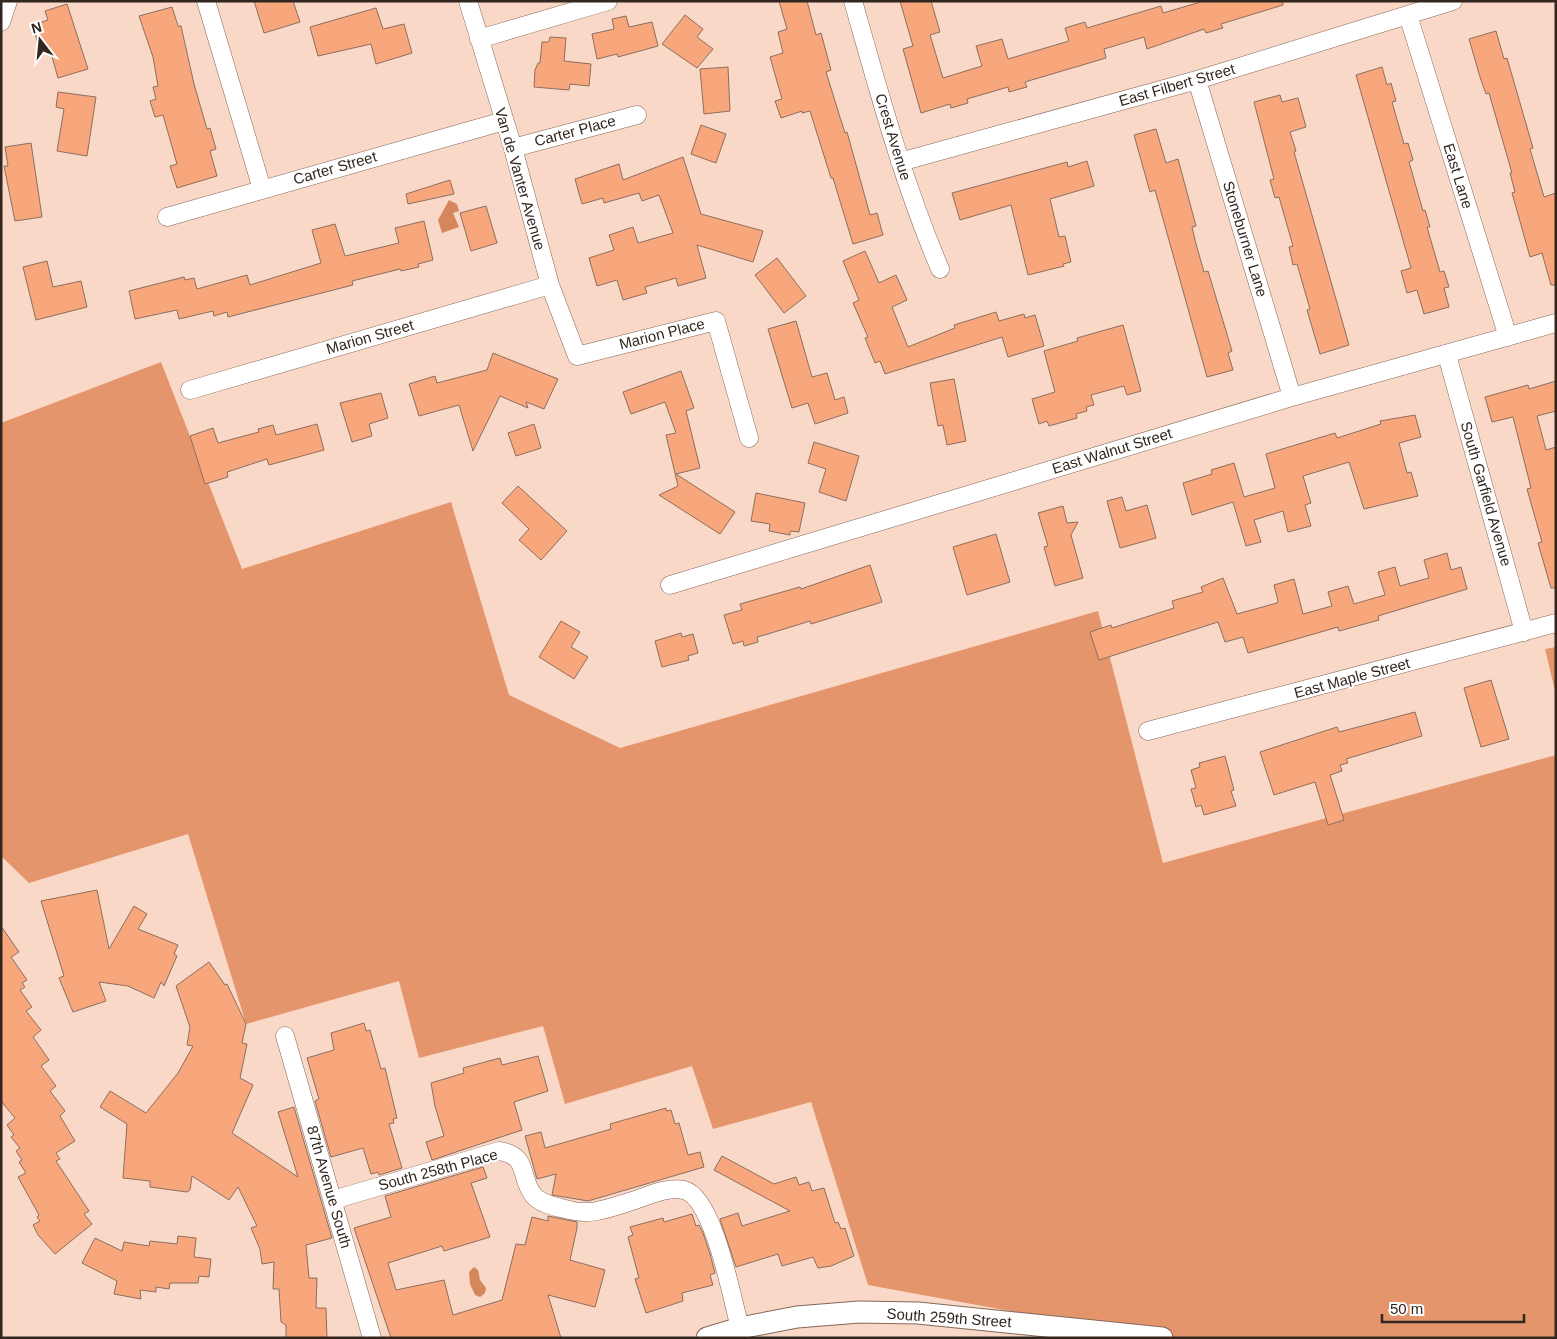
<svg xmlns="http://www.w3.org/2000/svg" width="1557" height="1339" viewBox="0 0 1557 1339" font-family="Helvetica,sans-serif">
<rect width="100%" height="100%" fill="#fad8c7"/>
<path fill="#e5956b" d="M 161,362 L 242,569 L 451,502 L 509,695 L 620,748 L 1098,611 L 1163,863 L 1556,755 L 1556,1338 L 1156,1338 L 868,1285 L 811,1102 L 713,1129 L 692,1066 L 565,1104 L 543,1026 L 419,1058 L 399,981 L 246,1024 L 188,834 L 29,883 L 1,856 L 1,423 Z
M 1556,647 L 1556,695 L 1545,649 Z"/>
<path fill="#d5865d" d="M 449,200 L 457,204 L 459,211 L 453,213 L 459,227 L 442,233 L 438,220 Z
M 474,1267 L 478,1270 L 480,1280 L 486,1288 L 485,1293 L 480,1297 L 475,1295 L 470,1284 L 469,1272 Z"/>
<path fill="#f8a77c" stroke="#8c6e5f" d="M 254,1 L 293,1 L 300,22 L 264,33 Z
M 779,1 L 807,1 L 816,35 L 821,33 L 831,70 L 826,72 L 839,114 L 845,133 L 847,132 L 870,215 L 877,213 L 883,235 L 853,244 L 833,178 L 831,178 L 810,111 L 802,113 L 802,111 L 781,118 L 775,101 L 782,99 L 770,57 L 783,53 L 778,32 L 787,29 Z
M 900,1 L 931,1 L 940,32 L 930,35 L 943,78 L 982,66 L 976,46 L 1002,39 L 1008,59 L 1069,41 L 1065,28 L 1085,22 L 1087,28 L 1161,6 L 1163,13 L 1204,1 L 1283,1 L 1283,5 L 1221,24 L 1223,28 L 1206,33 L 1204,29 L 1147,49 L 1144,37 L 1104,49 L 1106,58 L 1025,82 L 1027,87 L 1009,92 L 1008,87 L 967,99 L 968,103 L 951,108 L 950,104 L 921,113 L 903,49 L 913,46 Z
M 67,4 L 88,69 L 58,78 L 49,46 L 39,49 L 33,25 L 48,20 L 45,11 Z
M 172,7 L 178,26 L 181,26 L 194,84 L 207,129 L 210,128 L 216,149 L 210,151 L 217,176 L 177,188 L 170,166 L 177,164 L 163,115 L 155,117 L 150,101 L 156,99 L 153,87 L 158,86 L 153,57 L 139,16 Z
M 376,8 L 383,29 L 404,24 L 412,53 L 376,64 L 371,44 L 318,56 L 310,27 Z
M 685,15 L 703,29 L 697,37 L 713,49 L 697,68 L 662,44 Z
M 626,16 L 629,27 L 652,22 L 658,46 L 618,57 L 617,54 L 597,59 L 592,34 L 614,29 L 612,19 Z
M 1496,31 L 1504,59 L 1507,58 L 1533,148 L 1530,149 L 1544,197 L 1556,193 L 1556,285 L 1551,285 L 1542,253 L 1530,257 L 1512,193 L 1515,192 L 1510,173 L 1512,173 L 1489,93 L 1486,94 L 1480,77 L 1469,39 Z
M 550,37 L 566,38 L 564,61 L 591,64 L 589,86 L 570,84 L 569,90 L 534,87 L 535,70 L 538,63 L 540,63 L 542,42 L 549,42 Z
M 728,67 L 730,111 L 704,114 L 700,69 Z
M 1382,67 L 1387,85 L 1391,83 L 1396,101 L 1392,102 L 1404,144 L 1408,143 L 1413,160 L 1409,162 L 1423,211 L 1425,210 L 1430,227 L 1427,227 L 1440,272 L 1444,271 L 1449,287 L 1444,288 L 1449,307 L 1424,314 L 1417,290 L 1407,293 L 1401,271 L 1411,268 L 1356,75 Z
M 58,92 L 96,97 L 87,156 L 57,151 L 64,109 L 56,107 Z
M 1280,95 L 1282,102 L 1298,98 L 1306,127 L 1290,132 L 1296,151 L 1294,152 L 1349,345 L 1320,354 L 1307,310 L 1310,309 L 1297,264 L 1293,265 L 1289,247 L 1293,246 L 1279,197 L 1275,198 L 1270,180 L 1274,179 L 1254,102 Z
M 701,125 L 726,134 L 716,163 L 691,154 Z
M 1156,129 L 1166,163 L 1178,159 L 1196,226 L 1192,227 L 1196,244 L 1204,272 L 1208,271 L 1232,351 L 1228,353 L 1233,370 L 1207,377 L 1155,190 L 1150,192 L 1134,135 Z
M 31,143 L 42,217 L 15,221 L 4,166 L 8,166 L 5,147 Z
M 683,157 L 701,214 L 763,231 L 753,262 L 697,245 L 706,278 L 678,286 L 676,278 L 645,287 L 647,293 L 623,300 L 617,280 L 597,286 L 589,258 L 614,250 L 609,235 L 633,227 L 638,243 L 673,233 L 659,195 L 642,201 L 639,193 L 604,203 L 603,198 L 582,204 L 575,179 L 619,164 L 623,180 Z
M 1087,161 L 1094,186 L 1050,199 L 1059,237 L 1065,236 L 1071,262 L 1063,264 L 1064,266 L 1028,275 L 1011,205 L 960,220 L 952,193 L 1067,162 L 1068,167 Z
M 450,180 L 454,194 L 408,204 L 406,194 Z
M 486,206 L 497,243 L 471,251 L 460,213 Z
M 424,221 L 433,260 L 418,264 L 419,267 L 401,271 L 400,269 L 352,281 L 353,285 L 228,317 L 227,312 L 214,316 L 213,311 L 179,319 L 177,310 L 135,319 L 129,291 L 184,277 L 185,280 L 194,278 L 197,289 L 247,275 L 250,285 L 321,263 L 312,230 L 335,224 L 345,256 L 399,243 L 395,228 Z
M 865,251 L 879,283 L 896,275 L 907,300 L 892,307 L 908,347 L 955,328 L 954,325 L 996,312 L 999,321 L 1024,314 L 1025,318 L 1035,315 L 1044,346 L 1008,357 L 1002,337 L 885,374 L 880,361 L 875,363 L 865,338 L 868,337 L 853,303 L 859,300 L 843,261 Z
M 777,258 L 806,296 L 784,313 L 755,275 Z
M 47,261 L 53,287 L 81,281 L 87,307 L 36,320 L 23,267 Z
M 796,321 L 812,377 L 827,373 L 835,400 L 844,397 L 848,413 L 815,424 L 808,403 L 792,408 L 768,329 Z
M 1123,325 L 1141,391 L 1127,395 L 1124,386 L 1091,395 L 1094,405 L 1086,407 L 1087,411 L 1076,414 L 1077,418 L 1049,426 L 1047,421 L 1039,424 L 1032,399 L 1055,392 L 1044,351 L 1078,341 L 1077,338 Z
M 493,353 L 558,379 L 544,409 L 526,402 L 528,408 L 500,396 L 473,451 L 459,405 L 419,416 L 409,384 L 435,376 L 437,383 L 487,370 Z
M 681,371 L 694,408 L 686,411 L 700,468 L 676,474 L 735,512 L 720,534 L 659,495 L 678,486 L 666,435 L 676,433 L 665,402 L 631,414 L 623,392 Z
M 954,379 L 966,441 L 947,445 L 943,425 L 938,426 L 930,383 Z
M 1556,381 L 1556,411 L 1537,416 L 1546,450 L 1556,447 L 1556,588 L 1551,588 L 1538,543 L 1542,542 L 1527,489 L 1531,488 L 1513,417 L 1492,422 L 1485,397 L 1528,385 L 1529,389 Z
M 381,393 L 388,418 L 369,424 L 372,436 L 352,442 L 340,403 Z
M 1415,415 L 1421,437 L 1399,443 L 1407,473 L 1411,472 L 1418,496 L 1364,509 L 1349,462 L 1303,476 L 1311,503 L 1305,505 L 1311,526 L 1288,532 L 1283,511 L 1254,520 L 1261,542 L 1246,546 L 1233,502 L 1192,515 L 1183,483 L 1212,474 L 1211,470 L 1234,463 L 1244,497 L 1275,488 L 1266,454 L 1335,433 L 1337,438 L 1381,424 L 1380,421 Z
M 317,424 L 324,450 L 269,465 L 267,459 L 227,472 L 228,477 L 205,484 L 190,436 L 213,428 L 218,443 L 259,432 L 258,429 L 273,425 L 276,435 Z
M 534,424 L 541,448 L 516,456 L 508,433 Z
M 814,442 L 859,456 L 846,501 L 819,492 L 826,469 L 808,463 Z
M 518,486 L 567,531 L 541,560 L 519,540 L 529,529 L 502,503 Z
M 756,493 L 805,503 L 799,532 L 790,531 L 790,535 L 769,531 L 770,524 L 751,521 Z
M 1122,497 L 1126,511 L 1147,505 L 1156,538 L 1120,548 L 1107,501 Z
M 1063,506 L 1067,523 L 1078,522 L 1071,535 L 1083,578 L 1055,586 L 1044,547 L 1048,546 L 1038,513 Z
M 996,534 L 1010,582 L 967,595 L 953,547 Z
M 1447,553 L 1451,570 L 1461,567 L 1467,589 L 1378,616 L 1379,620 L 1339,631 L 1338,627 L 1248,653 L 1243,637 L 1225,642 L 1218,622 L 1099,660 L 1090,632 L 1111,625 L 1112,628 L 1174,608 L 1172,601 L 1203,592 L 1201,587 L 1223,578 L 1237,614 L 1277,603 L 1278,601 L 1274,585 L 1294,579 L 1303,614 L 1332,606 L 1328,592 L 1348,586 L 1354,604 L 1385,595 L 1378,572 L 1395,567 L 1400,586 L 1429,578 L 1424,560 Z
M 870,565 L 882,602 L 811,624 L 810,621 L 768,634 L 757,637 L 758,642 L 744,646 L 743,641 L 733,644 L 724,615 L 742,610 L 740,604 L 800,587 L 801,589 Z
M 561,621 L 580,632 L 571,647 L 588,657 L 574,679 L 539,657 Z
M 681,633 L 682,637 L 693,634 L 698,653 L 688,656 L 689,660 L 662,667 L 655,641 Z
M 1491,680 L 1509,739 L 1481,747 L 1464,688 Z
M 1415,712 L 1422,736 L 1346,759 L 1348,763 L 1340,765 L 1342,771 L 1330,775 L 1344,820 L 1328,825 L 1315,782 L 1274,795 L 1260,752 L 1337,727 L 1339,732 Z
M 1225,756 L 1234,790 L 1231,791 L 1236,806 L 1204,815 L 1201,805 L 1196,807 L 1191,789 L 1196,788 L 1191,770 L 1200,767 L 1199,763 Z
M 97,890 L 109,949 L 134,906 L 147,914 L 138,929 L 178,945 L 174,954 L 177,956 L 164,986 L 161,982 L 154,998 L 128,986 L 99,982 L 106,1001 L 73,1012 L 59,978 L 64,976 L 41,901 Z
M 1,926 L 19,952 L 11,957 L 27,980 L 22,983 L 25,987 L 20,990 L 32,1007 L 26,1011 L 41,1030 L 33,1037 L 49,1060 L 41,1066 L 56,1086 L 50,1091 L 65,1111 L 60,1116 L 75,1141 L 56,1153 L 60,1159 L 56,1161 L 89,1211 L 84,1214 L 92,1224 L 55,1254 L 38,1235 L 33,1225 L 40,1221 L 37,1217 L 39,1215 L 18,1177 L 26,1173 L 19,1162 L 22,1160 L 16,1151 L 20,1148 L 11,1137 L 14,1135 L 7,1125 L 15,1118 L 1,1101 Z
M 209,962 L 225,985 L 227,984 L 246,1024 L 242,1043 L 247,1044 L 240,1078 L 253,1085 L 232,1133 L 298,1177 L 278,1112 L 294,1107 L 332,1238 L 306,1245 L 309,1278 L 317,1278 L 316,1308 L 326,1308 L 327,1338 L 286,1338 L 286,1325 L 281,1322 L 279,1289 L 273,1289 L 274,1262 L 262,1264 L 260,1249 L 251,1228 L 257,1226 L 238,1187 L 229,1200 L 192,1176 L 190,1190 L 187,1192 L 150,1187 L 150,1181 L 123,1178 L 127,1124 L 100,1107 L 110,1091 L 146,1113 L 178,1073 L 193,1046 L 187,1045 L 190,1027 L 176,986 Z
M 364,1023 L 366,1031 L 370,1030 L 381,1069 L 385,1068 L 397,1118 L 393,1119 L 394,1123 L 389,1124 L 402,1168 L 379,1175 L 378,1172 L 371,1174 L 363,1148 L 331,1157 L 315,1101 L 319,1099 L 307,1058 L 334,1050 L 331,1033 Z
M 538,1056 L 548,1091 L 514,1102 L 522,1130 L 432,1160 L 426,1142 L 444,1136 L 435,1106 L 431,1083 L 464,1073 L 463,1068 L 500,1058 L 502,1065 Z
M 666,1108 L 666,1111 L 671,1110 L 675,1124 L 679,1123 L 688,1155 L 700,1152 L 704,1167 L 588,1201 L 552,1195 L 556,1174 L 537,1179 L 525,1136 L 541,1132 L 545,1148 L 611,1129 L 610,1124 Z
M 722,1156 L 774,1184 L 796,1177 L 799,1185 L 809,1182 L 812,1191 L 824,1188 L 835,1223 L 838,1222 L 841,1229 L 845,1228 L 854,1256 L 831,1266 L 818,1268 L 813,1257 L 782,1266 L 778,1254 L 736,1267 L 720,1219 L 738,1213 L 742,1226 L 790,1211 L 714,1170 Z
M 483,1167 L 487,1178 L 471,1183 L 490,1237 L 444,1251 L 442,1246 L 388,1263 L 396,1290 L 444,1280 L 453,1315 L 502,1300 L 516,1244 L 525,1245 L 532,1217 L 548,1221 L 548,1216 L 577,1222 L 577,1228 L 570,1260 L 605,1270 L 595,1307 L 548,1295 L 561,1338 L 391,1338 L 354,1228 L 391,1217 L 385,1196 Z
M 692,1214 L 696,1226 L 699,1225 L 703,1233 L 710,1254 L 715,1273 L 710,1275 L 713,1285 L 682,1293 L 683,1301 L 646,1313 L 635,1279 L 639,1278 L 628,1237 L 633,1235 L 630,1227 L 663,1218 L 664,1222 Z
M 178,1236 L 196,1238 L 194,1257 L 211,1259 L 209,1277 L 199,1276 L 198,1283 L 170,1283 L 169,1289 L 156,1287 L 156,1292 L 140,1290 L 141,1299 L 114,1294 L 117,1281 L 82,1263 L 95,1238 L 122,1251 L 124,1242 L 149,1246 L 150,1241 L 177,1244 Z"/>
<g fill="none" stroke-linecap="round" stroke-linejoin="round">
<defs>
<path id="minor" d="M 206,1 L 262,189
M 468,1 L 513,148 L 550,285 L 577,356 L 716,321 L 749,438
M 853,1 C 879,92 903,182 940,269
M 1408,15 L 1508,337
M 1,22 L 8,1
M 479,39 L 608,1
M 1197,80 L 1292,397
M 513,148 L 637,115
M 900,162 L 1197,80 L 1453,1
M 167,217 L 504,121
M 1447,355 L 1524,632
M 190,390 L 550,285
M 670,585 L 1292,397 L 1556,323
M 1148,731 L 1556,623
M 285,1036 L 372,1338
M 333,1200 L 499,1151 C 530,1155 519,1179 534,1196 C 542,1205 558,1207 569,1210 C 589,1216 610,1208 629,1202 C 646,1197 666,1186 684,1190 C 714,1198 732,1299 740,1328"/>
<path id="tertiary" d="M 707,1338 L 740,1328 L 797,1317 L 859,1312 L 918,1313 L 1162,1338"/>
</defs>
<use href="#minor" stroke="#856758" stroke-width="19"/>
<use href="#tertiary" stroke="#856758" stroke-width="23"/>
<use href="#minor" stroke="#fff" stroke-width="18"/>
<use href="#tertiary" stroke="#fff" stroke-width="21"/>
</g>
<g text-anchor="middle" stroke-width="4.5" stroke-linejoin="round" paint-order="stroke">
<g font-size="15" fill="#32261f" stroke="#fff">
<text transform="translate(1177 85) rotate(-16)" y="5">East Filbert Street</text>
<text transform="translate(575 131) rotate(-15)" y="5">Carter Place</text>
<text transform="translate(893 137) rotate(73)" y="5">Crest Avenue</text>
<text transform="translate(335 168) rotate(-16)" y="5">Carter Street</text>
<text transform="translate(1458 176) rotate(73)" y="5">East Lane</text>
<text transform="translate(520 179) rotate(74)" y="5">Van de Vanter Avenue</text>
<text transform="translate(1245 239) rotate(73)" y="5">Stoneburner Lane</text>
<text transform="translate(662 334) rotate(-14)" y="5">Marion Place</text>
<text transform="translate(370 337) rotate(-16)" y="5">Marion Street</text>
<text transform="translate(1112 451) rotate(-17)" y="5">East Walnut Street</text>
<text transform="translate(1486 494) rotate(74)" y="5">South Garfield Avenue</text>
<text transform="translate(1352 678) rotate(-15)" y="5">East Maple Street</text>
<text transform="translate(438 1170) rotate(-15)" y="5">South 258th Place</text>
<text transform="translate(329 1187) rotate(74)" y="5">87th Avenue South</text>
<text transform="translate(949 1318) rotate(4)" y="5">South 259th Street</text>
</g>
</g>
<rect width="1557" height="1339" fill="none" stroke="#32261f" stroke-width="5"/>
<g transform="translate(40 40) rotate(344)" stroke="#ffffff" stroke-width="4" paint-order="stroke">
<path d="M0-4L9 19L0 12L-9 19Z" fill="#32261f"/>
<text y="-8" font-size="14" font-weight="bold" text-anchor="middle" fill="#32261f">N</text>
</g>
<path d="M1382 1314v8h142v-8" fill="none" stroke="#32261f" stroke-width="2.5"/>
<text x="1390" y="1314" font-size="15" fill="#32261f" stroke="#ffffff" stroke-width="4" paint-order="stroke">50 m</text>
</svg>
